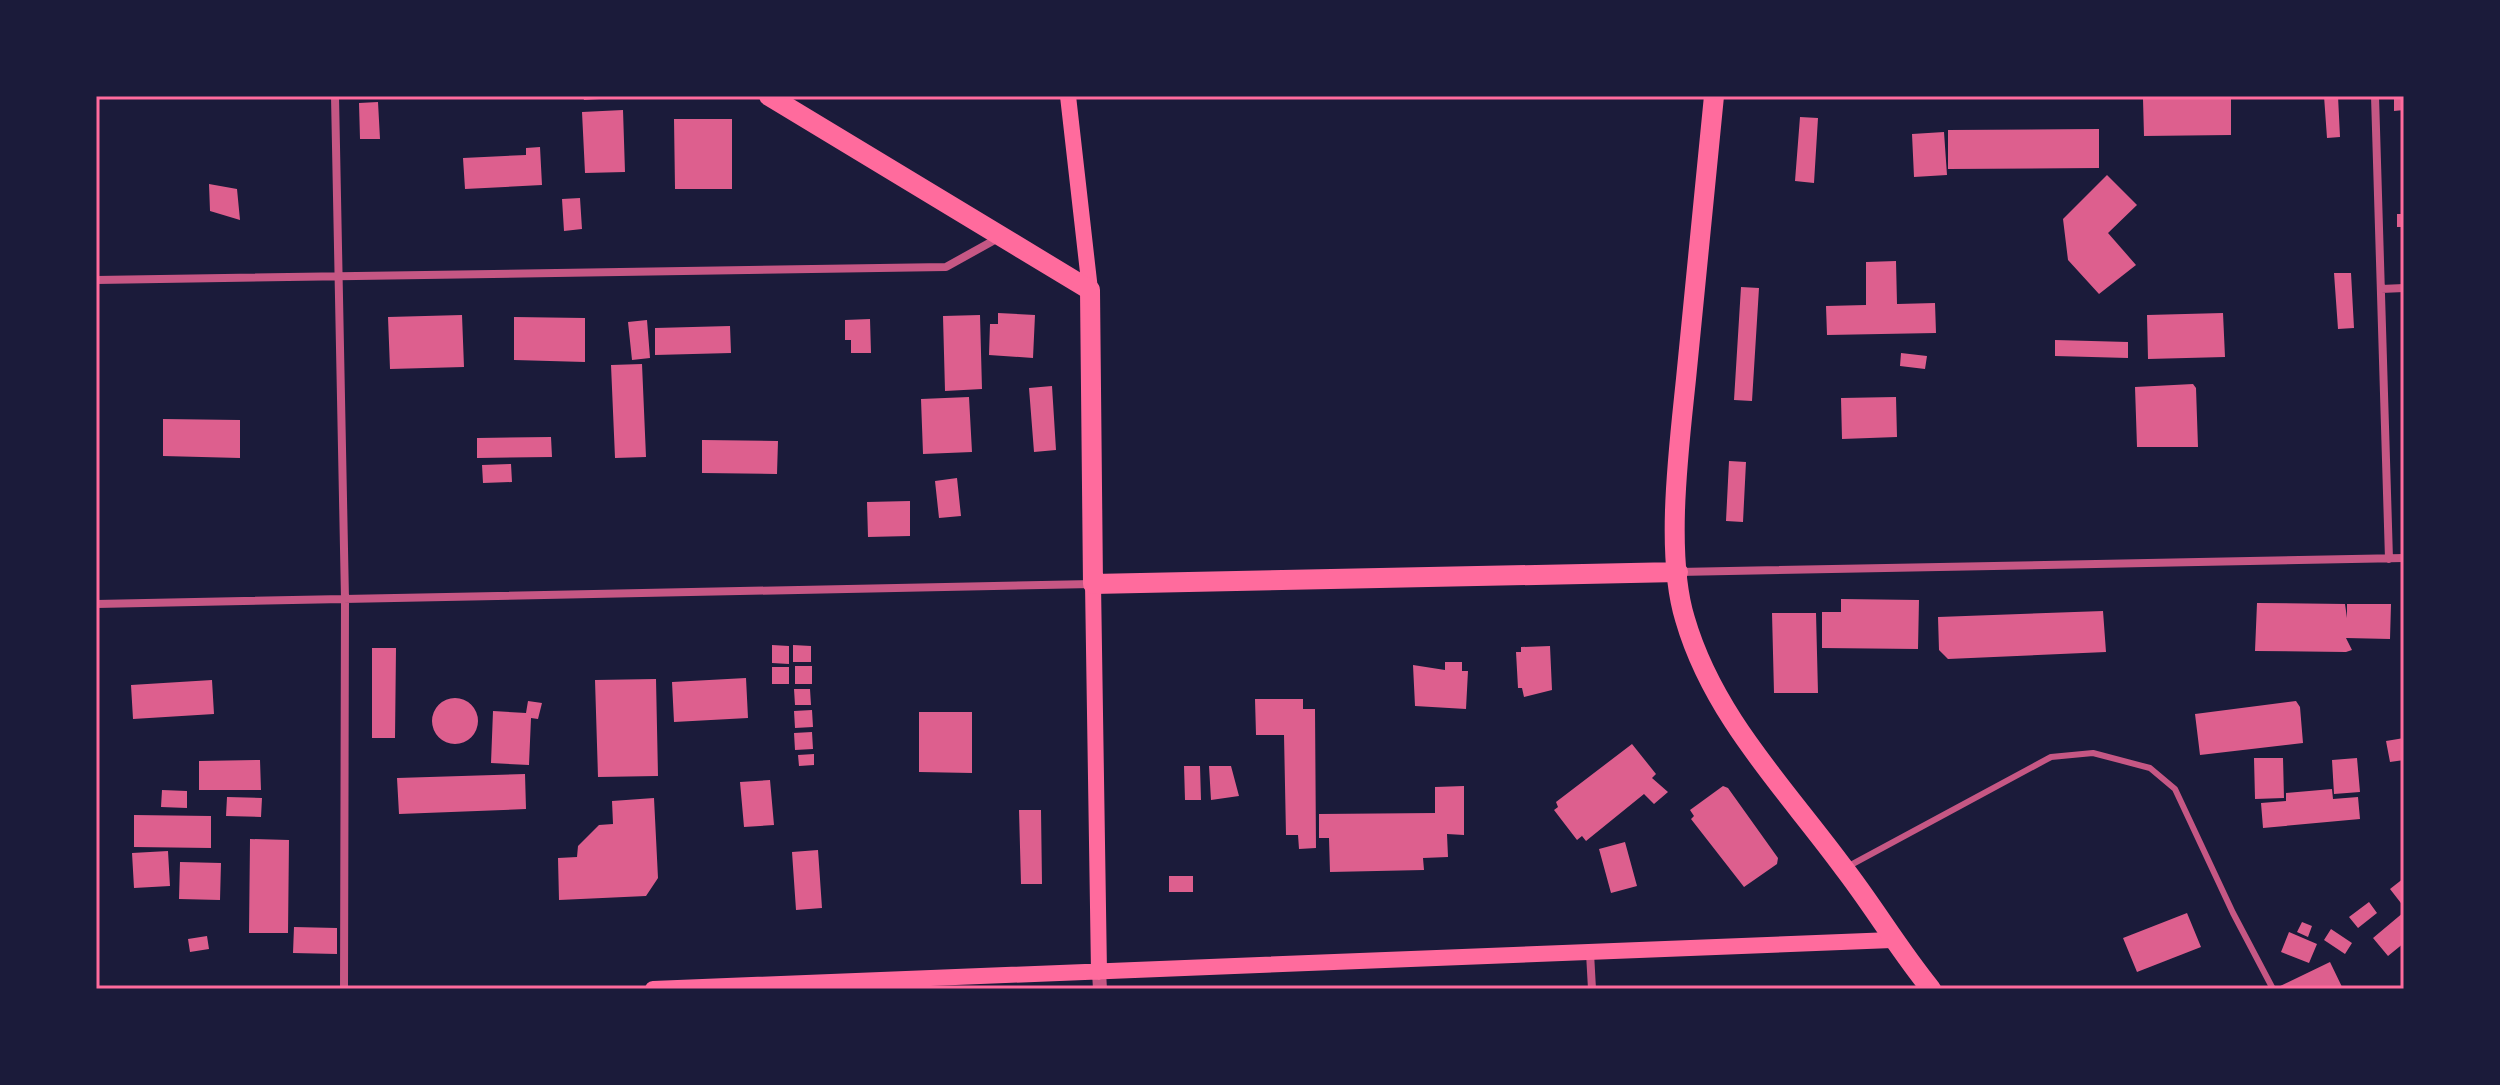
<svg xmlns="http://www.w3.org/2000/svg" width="2500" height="1085" viewBox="0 0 2500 1085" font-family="Spectral,serif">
<rect width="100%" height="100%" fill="#1b1b3a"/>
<path fill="#dd5f8e" d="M 583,96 L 615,96 L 615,98 L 584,100 Z
M 2324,96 L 2338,96 L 2340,137 L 2327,138 Z
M 2394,96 L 2404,96 L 2404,110 L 2394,111 Z
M 2231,98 L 2231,135 L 2144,136 L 2143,99 Z
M 378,102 L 380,139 L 360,139 L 359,103 Z
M 623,110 L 625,172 L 585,173 L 582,112 Z
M 1800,117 L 1818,118 L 1814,183 L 1795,181 Z
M 674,119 L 732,119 L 732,189 L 675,189 Z
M 2099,129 L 2099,168 L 1948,169 L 1948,130 Z
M 1944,132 L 1947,175 L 1914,177 L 1912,134 Z
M 540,147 L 542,185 L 465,189 L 463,158 L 526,155 L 526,148 Z
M 2107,175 L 2137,205 L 2108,233 L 2136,265 L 2099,294 L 2068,260 L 2063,219 Z
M 209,184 L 237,189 L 240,220 L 210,211 Z
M 580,198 L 582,229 L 564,231 L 562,199 Z
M 2397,214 L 2404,214 L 2404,227 L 2397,227 Z
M 1896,261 L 1897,304 L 1935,303 L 1936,333 L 1827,335 L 1826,306 L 1866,305 L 1866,262 Z
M 2334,273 L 2351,273 L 2354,328 L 2338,329 Z
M 1741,287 L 1759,288 L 1752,401 L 1734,400 Z
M 998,313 L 1035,315 L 1033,358 L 989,355 L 990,324 L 998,324 Z
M 2223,313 L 2225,357 L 2148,359 L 2147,315 Z
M 462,315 L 464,367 L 390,369 L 388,317 Z
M 980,315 L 982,389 L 945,391 L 943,316 Z
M 514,317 L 585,318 L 585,362 L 514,360 Z
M 870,319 L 871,353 L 851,353 L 851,340 L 845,340 L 845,320 Z
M 647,320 L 650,358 L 632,360 L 628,322 Z
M 730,326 L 731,353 L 655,355 L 655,328 Z
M 2055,340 L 2128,342 L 2128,358 L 2055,356 Z
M 1901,353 L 1927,356 L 1925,369 L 1900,366 Z
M 642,364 L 646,457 L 615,458 L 611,365 Z
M 2193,384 L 2196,388 L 2198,447 L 2137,447 L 2135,387 Z
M 1052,386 L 1056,450 L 1034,452 L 1029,388 Z
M 969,397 L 972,452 L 923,454 L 921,399 Z
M 1896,397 L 1897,437 L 1842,439 L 1841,398 Z
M 163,419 L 240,420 L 240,458 L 163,456 Z
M 551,437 L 552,457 L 477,458 L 477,438 Z
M 702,440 L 778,441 L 777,474 L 702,473 Z
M 1729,461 L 1746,462 L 1743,522 L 1726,521 Z
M 511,464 L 512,482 L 483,483 L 482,465 Z
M 957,478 L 961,516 L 939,518 L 935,481 Z
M 910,501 L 910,536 L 868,537 L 867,502 Z
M 1841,599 L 1919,600 L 1918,649 L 1822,648 L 1822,612 L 1841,612 Z
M 2257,603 L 2345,604 L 2347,618 L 2347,604 L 2391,604 L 2390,639 L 2346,638 L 2352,650 L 2346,652 L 2255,651 Z
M 2103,611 L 2106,652 L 1948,659 L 1939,650 L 1938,617 Z
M 1772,613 L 1816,613 L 1818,693 L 1774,693 Z
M 772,645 L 789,646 L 789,664 L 772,663 Z
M 793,645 L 811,646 L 811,662 L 793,662 Z
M 1550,646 L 1552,690 L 1524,697 L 1522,688 L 1518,688 L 1516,652 L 1521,652 L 1521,647 Z
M 372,648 L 396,648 L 395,738 L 372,738 Z
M 1445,662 L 1462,662 L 1462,671 L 1468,671 L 1466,709 L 1415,706 L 1413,665 L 1445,670 Z
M 795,666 L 812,666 L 812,684 L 795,684 Z
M 772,667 L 789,667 L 789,684 L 772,684 Z
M 746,678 L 748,718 L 674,722 L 672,682 Z
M 656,679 L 658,776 L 598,777 L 595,680 Z
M 212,680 L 214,714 L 133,719 L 131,685 Z
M 794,689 L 810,689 L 811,705 L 795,705 Z
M432 721a23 23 0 1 1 46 0a23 23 0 1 1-46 0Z
M 1255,699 L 1303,699 L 1303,709 L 1315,709 L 1316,848 L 1299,849 L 1298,835 L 1286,835 L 1284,735 L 1256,735 Z
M 528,701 L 542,703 L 538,719 L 531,718 L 529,765 L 491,763 L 493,711 L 526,713 Z
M 2296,701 L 2300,707 L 2303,743 L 2200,755 L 2195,714 Z
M 812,710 L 813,727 L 795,728 L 794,711 Z
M 919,712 L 972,712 L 972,773 L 919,772 Z
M 812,732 L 813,749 L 795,750 L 794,733 Z
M 2404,738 L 2404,760 L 2390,762 L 2386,741 Z
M 1632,744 L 1656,774 L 1652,778 L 1668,792 L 1654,804 L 1644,794 L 1586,841 L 1582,836 L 1577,840 L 1554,810 L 1558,807 L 1556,802 Z
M 814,754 L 814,765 L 799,766 L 798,755 Z
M 2254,758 L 2283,758 L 2284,798 L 2255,799 Z
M 2357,758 L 2360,792 L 2334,794 L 2332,760 Z
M 260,760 L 261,790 L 199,790 L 199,761 Z
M 1184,766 L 1200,766 L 1201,800 L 1185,800 Z
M 1209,766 L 1231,766 L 1239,796 L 1211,800 Z
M 525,774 L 526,809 L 399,814 L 397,778 Z
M 770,780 L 774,825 L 744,827 L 740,782 Z
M 1464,786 L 1464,835 L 1447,834 L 1448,857 L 1423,858 L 1424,870 L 1330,872 L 1329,838 L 1319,838 L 1319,814 L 1435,813 L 1435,787 Z
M 1723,786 L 1728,788 L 1778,858 L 1777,864 L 1744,887 L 1691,819 L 1694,816 L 1690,810 Z
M 2332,789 L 2333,799 L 2358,797 L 2360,819 L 2263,828 L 2261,803 L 2286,801 L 2286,793 Z
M 162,790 L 187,791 L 187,808 L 161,807 Z
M 227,797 L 262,798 L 261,817 L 226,816 Z
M 654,798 L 658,878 L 646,896 L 559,900 L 558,858 L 577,857 L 578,846 L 599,825 L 613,824 L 612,801 Z
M 1019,810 L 1041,810 L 1042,884 L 1021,884 Z
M 134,815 L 211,816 L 211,848 L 134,847 Z
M 250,839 L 289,840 L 288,933 L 249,933 Z
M 1625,842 L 1637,886 L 1611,893 L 1599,849 Z
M 818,850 L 822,908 L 796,910 L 792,852 Z
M 168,851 L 170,886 L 134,888 L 132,853 Z
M 180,862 L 221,863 L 220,900 L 179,899 Z
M 1169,876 L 1193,876 L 1193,892 L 1169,892 Z
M 2404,878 L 2404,907 L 2390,889 Z
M 2369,902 L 2377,913 L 2358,928 L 2349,917 Z
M 2404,912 L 2404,943 L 2388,956 L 2373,938 Z
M 2187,913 L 2201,947 L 2137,972 L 2123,938 Z
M 2302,922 L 2312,926 L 2308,937 L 2297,932 Z
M 294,927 L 337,928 L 337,954 L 293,953 Z
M 2331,929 L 2352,943 L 2345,954 L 2324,940 Z
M 2289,932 L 2317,944 L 2309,963 L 2281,952 Z
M 207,936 L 209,949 L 190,952 L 188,939 Z
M 2330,962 L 2343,989 L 2274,989 Z"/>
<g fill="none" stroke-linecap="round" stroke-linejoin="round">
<path stroke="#c65784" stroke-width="6" d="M 1847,867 L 2051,757 L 2093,753 L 2150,768 L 2175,789 L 2233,913 L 2273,989"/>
<path stroke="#c65784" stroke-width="8" d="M 335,96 L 345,599 L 344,989
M 2375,96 L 2389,559
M 96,280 L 946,267 L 1000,237
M 2381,289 L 2404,288
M 1678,572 L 2404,558
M 96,604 L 1093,584
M 1590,953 L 1592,989"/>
<path stroke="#c65784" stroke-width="14" d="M 1099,972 L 1100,989"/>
<path stroke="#ff6b9d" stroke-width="16" d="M 1068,96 L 1090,290
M 1093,584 L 1099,972
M 653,989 L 1892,940"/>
<path stroke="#ff6b9d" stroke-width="20" d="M 769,96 L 1090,290 L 1093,584 L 1678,572
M 1714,96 C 1705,190 1696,284 1686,379 C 1679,447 1665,554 1685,619 C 1713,716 1785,788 1843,867 C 1874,907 1899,950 1931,989"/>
</g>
<rect width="2500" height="1085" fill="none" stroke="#1b1b3a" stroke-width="196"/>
<rect x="98" y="98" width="2304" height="889" fill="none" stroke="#ff6b9d" stroke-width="3"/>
</svg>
